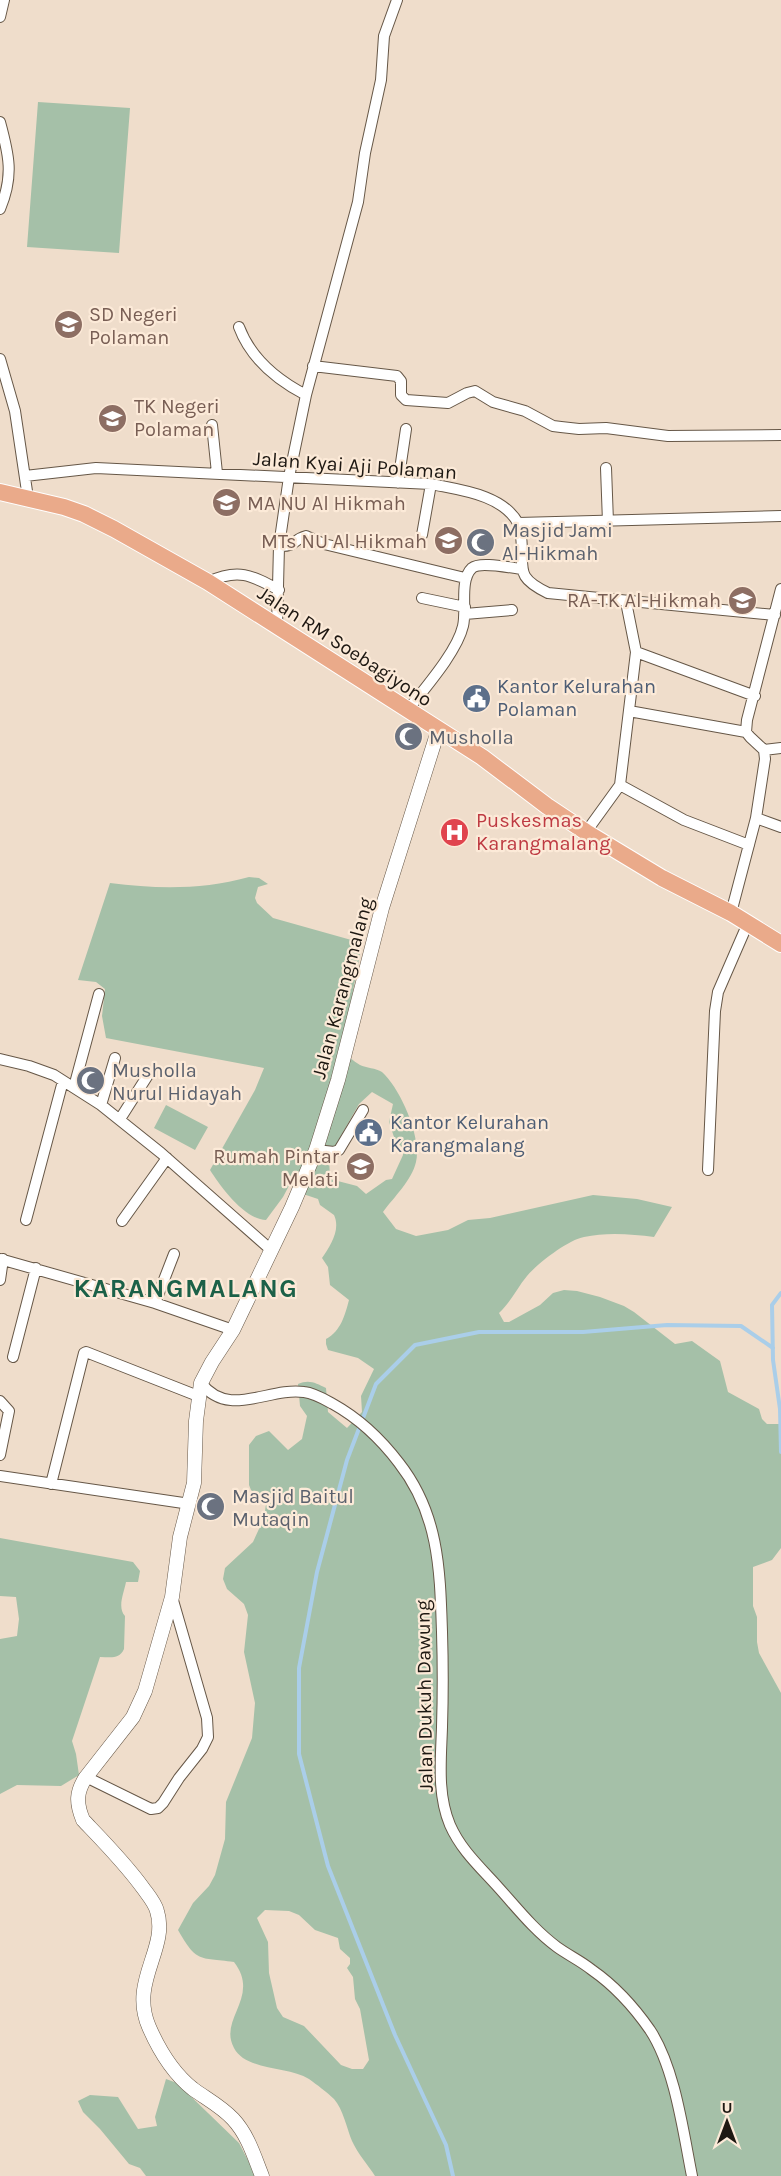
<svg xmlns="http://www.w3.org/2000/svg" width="781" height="2176" viewBox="0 0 781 2176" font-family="Karla,sans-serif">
<rect width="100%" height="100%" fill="#efddcb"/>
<path fill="#a5c0a8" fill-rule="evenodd" d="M 38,102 L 130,108 L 119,253 L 27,247 Z
M 249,877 L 259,878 L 268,884 L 258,887 L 255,898 L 257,903 L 273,918 L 362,943 L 342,1050 C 347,1055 353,1061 360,1065 C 366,1068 376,1068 382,1072 C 400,1088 422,1137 416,1162 C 412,1180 394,1197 383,1212 L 396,1229 L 416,1236 L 448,1230 L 468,1220 L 490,1218 L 593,1195 L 637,1199 L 672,1207 L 654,1237 C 632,1234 606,1232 584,1237 C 568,1240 538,1263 527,1276 C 517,1288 511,1302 499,1313 L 504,1322 L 509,1322 L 540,1305 L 553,1293 L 564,1290 L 577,1291 L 600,1297 L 624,1306 L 634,1312 L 675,1344 L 692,1341 L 720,1361 L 728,1392 L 759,1409 L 762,1419 L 767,1424 L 781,1424 L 781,1548 L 772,1560 L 753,1567 L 753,1606 L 757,1617 L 757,1642 L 759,1653 L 781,1693 L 781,2176 L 375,2176 C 368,2165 358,2154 352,2141 C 347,2129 343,2109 334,2099 C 327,2092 317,2085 309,2079 C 288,2066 246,2071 234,2048 C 218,2019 261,1997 234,1962 C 198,1957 197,1963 178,1930 L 193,1903 L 209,1886 L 215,1875 L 225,1839 L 226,1802 L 252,1738 L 255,1703 L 244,1652 L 248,1615 L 244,1604 L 227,1589 L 223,1579 L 225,1568 L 253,1542 L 264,1518 L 266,1504 L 251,1490 L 249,1485 L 249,1445 L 256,1436 L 269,1431 L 288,1450 L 302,1439 L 307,1416 L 300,1406 L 298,1384 C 309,1379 316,1383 326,1388 L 328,1412 L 347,1428 L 362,1412 L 361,1396 L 374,1369 L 358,1358 L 328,1350 L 326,1344 L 326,1339 C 341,1331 345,1315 349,1300 L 330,1285 L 328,1267 L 322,1258 C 330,1246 341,1230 334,1215 L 320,1205 L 318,1199 L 303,1194 L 291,1182 L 283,1197 L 266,1220 C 245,1220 220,1186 210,1170 L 255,1090 L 264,1068 L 106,1038 L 102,1016 L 105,989 L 96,982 L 78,980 L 110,883 C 157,889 202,890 249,877 ZM 372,1092 L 393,1104 L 389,1122 L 395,1140 L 402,1147 L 403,1155 L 392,1179 L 386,1180 L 366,1194 L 357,1186 L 330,1179 L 329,1157 L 359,1104 ZM 265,1910 L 289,1911 L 299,1915 L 315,1930 L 338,1938 L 340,1949 L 350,1958 L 350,1964 L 347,1968 L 353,1977 L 355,1999 L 360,2009 L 369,2060 L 363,2069 L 352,2069 L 341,2065 L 304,2026 L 283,2017 L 277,2008 L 269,1973 L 268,1942 L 257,1918 Z
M 166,1105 L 208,1127 L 195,1150 L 154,1128 Z
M 0,1538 L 133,1562 L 140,1571 L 138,1582 L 126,1582 C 124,1593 117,1607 125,1616 L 124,1649 C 119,1660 110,1657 100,1657 L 72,1741 L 76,1754 L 79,1775 L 61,1786 L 17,1785 L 0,1794 L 0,1639 L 17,1636 L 19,1619 L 16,1597 L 0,1596 Z
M 166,2079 L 177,2083 L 239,2143 L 256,2176 L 146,2176 L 140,2168 L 129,2164 L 100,2129 L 83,2112 L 78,2101 L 90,2095 L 118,2097 L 138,2129 L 157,2126 L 155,2117 Z"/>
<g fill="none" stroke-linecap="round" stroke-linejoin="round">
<path stroke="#aacee9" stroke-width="4" d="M 781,1293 L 772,1305 L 773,1360 L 780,1409 L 781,1452
M 453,2176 L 446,2145 L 395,2035 L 328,1866 L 299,1754 L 299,1668 L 317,1572 L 347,1460 L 376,1384 L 415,1345 L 479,1332 L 583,1332 L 667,1325 L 741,1326 L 773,1348"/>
<defs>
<path id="minor" d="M 0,17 L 4,0
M 0,122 C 9,155 14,176 0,209
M 239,327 C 251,359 277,380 306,395
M 0,359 L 15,411 L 28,498
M 313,366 L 397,376 L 401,381 L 401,395 L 406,400 L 448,403 L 467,393 L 475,391 L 493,402 L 525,411 L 553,426 L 561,427 L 579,429 L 606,428 L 668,436 L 781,435
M 212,425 L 217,473
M 606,468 L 608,522
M 25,476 L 96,468 L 431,484 C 459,490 502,494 518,523 C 520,527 521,532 521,536 C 525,569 513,576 548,593 L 775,615
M 398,483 L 406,429
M 518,523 L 781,516
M 422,535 L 431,484
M 279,546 C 297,547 293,539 306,536 L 324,544 L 465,578
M 208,582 C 238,568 251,575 279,590
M 422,598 L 465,607
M 465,614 L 512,610
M 277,627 L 279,546 L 289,477 L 306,395 L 358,202 L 365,153 L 381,80 L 384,36 L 397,0
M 636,652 L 755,696
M 407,711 C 424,689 457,652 463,626 C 467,610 459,580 472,568 C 480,561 511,568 522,569
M 629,711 L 746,732
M 764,750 L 781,748
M 620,785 L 684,820 L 749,845
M 756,818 L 781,827
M 586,832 L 620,785 L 636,652 L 626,602
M 731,913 L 756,818 L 765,759 L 764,750 L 750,737 L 746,732 L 747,720 L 781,589
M 0,1059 L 29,1066 L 54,1075 L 101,1105 L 161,1153 L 270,1249
M 74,1087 L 99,994
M 101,1105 L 115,1058
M 120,1119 L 148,1075
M 316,1150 L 334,1152 L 339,1150 L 363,1110
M 708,1170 L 715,1011 L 718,992 L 748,923
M 26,1220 L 63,1081
M 122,1221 L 167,1158
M 0,1259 L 155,1303 L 233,1330
M 0,1280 L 3,1259
M 155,1303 L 174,1254
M 13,1357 L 36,1268
M 201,1383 C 229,1419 268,1387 304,1392 C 314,1393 324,1399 333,1404 C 360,1419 380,1438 399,1463 C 439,1514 440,1570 442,1632 C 443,1664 443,1695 442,1727 C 441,1760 437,1794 450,1825 C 461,1850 480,1867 498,1887 C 517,1908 534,1930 557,1947 C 568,1955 581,1961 592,1970 C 615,1986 634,2007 650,2030 C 675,2068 683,2131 692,2176
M 0,1401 L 9,1411 L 0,1455
M 0,1476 L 190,1504
M 51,1484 L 84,1353 L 86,1352 L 198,1396
M 86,1777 L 151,1809 L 158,1808 L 163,1803 L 179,1778 L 202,1749 L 208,1737 L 207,1718 L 172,1597"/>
<path id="tertiary" d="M 262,2176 C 254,2156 248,2135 233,2119 C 222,2107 207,2099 193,2089 C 174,2074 159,2050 149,2027 C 129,1981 169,1949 157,1911 C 155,1903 148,1895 143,1888 C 125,1863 104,1842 83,1820 C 76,1803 76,1792 86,1777 L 133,1717 L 145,1691 L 172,1597 L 180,1537 L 194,1483 L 196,1421 L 201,1383 L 212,1362 L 233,1330 L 292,1207 L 316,1150 L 338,1080 L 382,908 L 438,731"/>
<path id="primary" d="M 0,492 L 64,507 L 84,514 L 114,529 L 208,582 L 482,757 L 547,806 L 586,832 L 662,878 L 731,913 L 781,944"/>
</defs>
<use href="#minor" stroke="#665747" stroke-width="12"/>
<use href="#tertiary" stroke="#665747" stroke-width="15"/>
<use href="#primary" stroke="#fff" stroke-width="18"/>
<use href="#minor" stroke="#fff" stroke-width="10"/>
<use href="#tertiary" stroke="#fff" stroke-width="14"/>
<use href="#primary" stroke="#eaaa8a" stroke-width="16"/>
</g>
<defs>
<symbol id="school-disc" viewBox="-11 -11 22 22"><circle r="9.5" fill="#8d6e63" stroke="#fcead8"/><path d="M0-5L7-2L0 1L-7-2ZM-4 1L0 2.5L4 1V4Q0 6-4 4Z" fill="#fff"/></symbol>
<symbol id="mosque-disc" viewBox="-11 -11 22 22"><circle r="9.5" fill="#6b7280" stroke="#fcead8"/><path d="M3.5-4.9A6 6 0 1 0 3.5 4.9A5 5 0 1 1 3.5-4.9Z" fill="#fff"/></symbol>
<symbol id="civic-disc" viewBox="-11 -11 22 22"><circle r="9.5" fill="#5c6f8a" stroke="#fcead8"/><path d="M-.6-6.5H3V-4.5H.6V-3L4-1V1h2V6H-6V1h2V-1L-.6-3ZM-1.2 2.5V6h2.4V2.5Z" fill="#fff"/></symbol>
<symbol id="hospital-disc" viewBox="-11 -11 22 22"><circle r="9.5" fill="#e0444e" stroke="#fcead8"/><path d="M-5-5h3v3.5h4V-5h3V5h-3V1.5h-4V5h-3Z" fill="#fff"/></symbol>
</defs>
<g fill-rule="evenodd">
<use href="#school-disc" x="52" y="308" width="33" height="33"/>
<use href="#school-disc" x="96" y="402" width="33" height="33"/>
<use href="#school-disc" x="210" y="486" width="33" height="33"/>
<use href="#school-disc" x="432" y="524" width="33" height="33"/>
<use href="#mosque-disc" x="464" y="526" width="33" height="33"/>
<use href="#school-disc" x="726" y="584" width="33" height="33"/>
<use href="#civic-disc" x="460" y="682" width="33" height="33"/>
<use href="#mosque-disc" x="392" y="720" width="33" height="33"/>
<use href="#hospital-disc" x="438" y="816" width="33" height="33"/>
<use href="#mosque-disc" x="74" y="1064" width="33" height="33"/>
<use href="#civic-disc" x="352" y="1116" width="33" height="33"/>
<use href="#school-disc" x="344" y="1150" width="33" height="33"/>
<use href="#mosque-disc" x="194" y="1490" width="33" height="33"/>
</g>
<g text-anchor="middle" stroke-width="4.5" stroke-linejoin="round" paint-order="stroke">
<g font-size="20" fill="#785e54" stroke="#fcead8" text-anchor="start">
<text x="89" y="321">SD Negeri<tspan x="89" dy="23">Polaman</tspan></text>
<text x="134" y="413">TK Negeri<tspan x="134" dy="23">Polaman</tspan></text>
<text x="247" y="510">MA NU Al Hikmah</text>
<text x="427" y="548" text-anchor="end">MTs NU Al Hikmah</text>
<text x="721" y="607" text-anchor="end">RA-TK Al-Hikmah</text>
<text x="339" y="1163" text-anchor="end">Rumah Pintar<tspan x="339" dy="23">Melati</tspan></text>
</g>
<g font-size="20" fill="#1e1812" stroke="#fcead8">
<text transform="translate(355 465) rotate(4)" y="7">Jalan Kyai Aji Polaman</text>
<text transform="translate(345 646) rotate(33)" y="7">Jalan RM Soebagiyono</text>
<text transform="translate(342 988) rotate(-75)" y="7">Jalan Karangmalang</text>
<text transform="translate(424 1696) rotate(-91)" y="7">Jalan Dukuh Dawung</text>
</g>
<g font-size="20" fill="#5b616d" stroke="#fcead8" text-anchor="start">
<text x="502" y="537">Masjid Jami<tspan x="502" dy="23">Al-Hikmah</tspan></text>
<text x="429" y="744">Musholla</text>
<text x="112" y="1077">Musholla<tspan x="112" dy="23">Nurul Hidayah</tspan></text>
<text x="232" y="1503">Masjid Baitul<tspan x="232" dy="23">Mutaqin</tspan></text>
</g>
<g font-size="20" fill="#4e5e75" stroke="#fcead8" text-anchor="start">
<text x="497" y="693">Kantor Kelurahan<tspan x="497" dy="23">Polaman</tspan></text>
<text x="390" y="1129">Kantor Kelurahan<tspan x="390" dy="23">Karangmalang</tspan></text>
</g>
<g font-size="20" fill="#be3a42" stroke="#fcead8" text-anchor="start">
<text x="476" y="827">Puskesmas<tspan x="476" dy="23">Karangmalang</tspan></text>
</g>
<g font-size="26" font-weight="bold" letter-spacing="1.5" fill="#1c6148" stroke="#fcead8">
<text x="186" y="1297">KARANGMALANG</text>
</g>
</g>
<g transform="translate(727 2122)" stroke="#fcead8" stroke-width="4.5" paint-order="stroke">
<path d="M0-4.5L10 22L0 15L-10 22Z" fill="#1e1812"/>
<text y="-9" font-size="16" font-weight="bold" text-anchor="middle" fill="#1e1812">U</text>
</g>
</svg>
